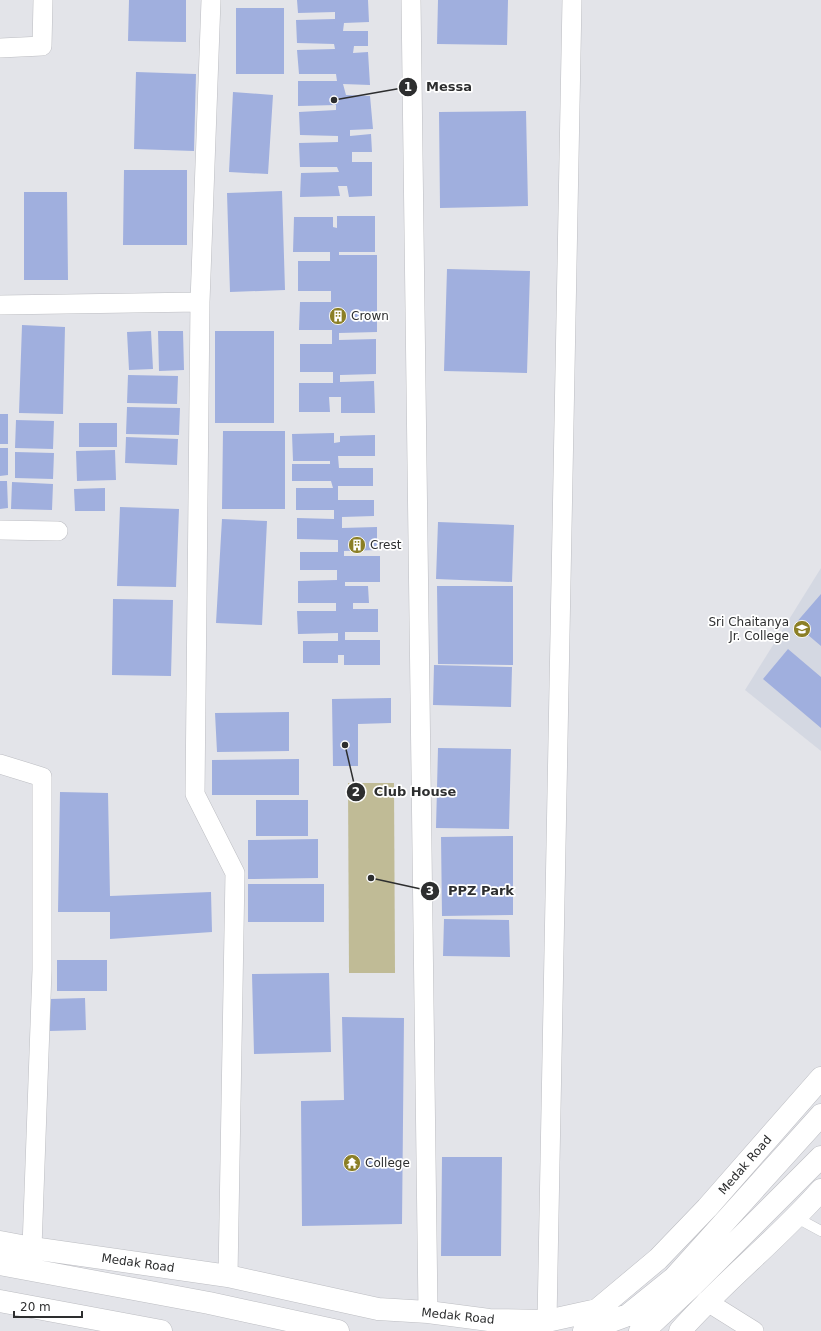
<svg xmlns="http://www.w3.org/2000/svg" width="821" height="1331" viewBox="0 0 821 1331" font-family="'DejaVu Sans',sans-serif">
<rect width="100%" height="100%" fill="#e3e4e9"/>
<path fill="#d4d8e2" d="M 821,568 L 821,751 L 745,690 Z"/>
<path fill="#c0bb96" d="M 348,783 L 394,783 L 395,973 L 349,973 Z"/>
<path fill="#a0afde" d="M 129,0 L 186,0 L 186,42 L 128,41 Z
M 297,0 L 368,0 L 369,22 L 344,23 L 343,31 L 368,31 L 368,46 L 354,46 L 353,53 L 368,52 L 370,85 L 343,84 L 346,95 L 370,96 L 373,129 L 350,130 L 350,136 L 371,134 L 372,152 L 352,152 L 352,162 L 372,162 L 372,196 L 349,197 L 347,186 L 338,186 L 340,196 L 300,197 L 301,173 L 339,172 L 337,167 L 300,167 L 299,143 L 338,142 L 338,136 L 300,135 L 299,112 L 336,110 L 336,105 L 298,106 L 298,81 L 337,81 L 336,74 L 299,74 L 297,50 L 335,49 L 334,44 L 297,43 L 296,20 L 335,19 L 335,12 L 298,13 Z
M 438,0 L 508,0 L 507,45 L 437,44 Z
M 236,8 L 284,8 L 284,74 L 236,74 Z
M 136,72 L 196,74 L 194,151 L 134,149 Z
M 233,92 L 273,95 L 268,174 L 229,172 Z
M 526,111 L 528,206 L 440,208 L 439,112 Z
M 124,170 L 187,170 L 187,245 L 123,245 Z
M 282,191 L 285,290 L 230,292 L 227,193 Z
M 24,192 L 67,192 L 68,280 L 24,280 Z
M 337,216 L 375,216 L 375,252 L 339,252 L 339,255 L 377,255 L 377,332 L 339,333 L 339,340 L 376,339 L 376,374 L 340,375 L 340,382 L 374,381 L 375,413 L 341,413 L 341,397 L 329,397 L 330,412 L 299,412 L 299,383 L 333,383 L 333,372 L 300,372 L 300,344 L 332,344 L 332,330 L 299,330 L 300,302 L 331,302 L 331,291 L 298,291 L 298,261 L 330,261 L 330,252 L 293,252 L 294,217 L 333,217 L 333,227 L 337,228 Z
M 447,269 L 530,271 L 527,373 L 444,371 Z
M 22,325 L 65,327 L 63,414 L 19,413 Z
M 151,331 L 153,369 L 129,370 L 127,332 Z
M 158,331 L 183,331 L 184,370 L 159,371 Z
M 215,331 L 274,331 L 274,423 L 215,423 Z
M 128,375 L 178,376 L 177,404 L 127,403 Z
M 127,407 L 180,408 L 179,435 L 126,434 Z
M 0,414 L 8,414 L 8,444 L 0,444 Z
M 16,420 L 54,421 L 53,449 L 15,448 Z
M 79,423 L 117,423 L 117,447 L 79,447 Z
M 223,431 L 285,431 L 285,509 L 222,509 Z
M 334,433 L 334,443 L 340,442 L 340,436 L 375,435 L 375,456 L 338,456 L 339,468 L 373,468 L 373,486 L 338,486 L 338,500 L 374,500 L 374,516 L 342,517 L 342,528 L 377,527 L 377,550 L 344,551 L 344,556 L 380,556 L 380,582 L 345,582 L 345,586 L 368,586 L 369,603 L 353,603 L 353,609 L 378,609 L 378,632 L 345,632 L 345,640 L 380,640 L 380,665 L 344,665 L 344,655 L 338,655 L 338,663 L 303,663 L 303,641 L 338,641 L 338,633 L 298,634 L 297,611 L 336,611 L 336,603 L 298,603 L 298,581 L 337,580 L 337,570 L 300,570 L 300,552 L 338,552 L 338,540 L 297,539 L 297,518 L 334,519 L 334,510 L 296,510 L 296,488 L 333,488 L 331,481 L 292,481 L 292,464 L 330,464 L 330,461 L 293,461 L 292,434 Z
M 126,437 L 178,439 L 177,465 L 125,463 Z
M 0,448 L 8,448 L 8,475 L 0,476 Z
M 115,450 L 116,480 L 77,481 L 76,451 Z
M 15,452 L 54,453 L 53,479 L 15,478 Z
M 0,481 L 7,481 L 8,508 L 0,509 Z
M 12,482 L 53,484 L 52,510 L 11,509 Z
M 105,488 L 105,511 L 75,511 L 74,489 Z
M 120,507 L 179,509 L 176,587 L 117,586 Z
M 222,519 L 267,521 L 262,625 L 216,623 Z
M 438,522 L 514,525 L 512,582 L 436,579 Z
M 437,586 L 513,586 L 513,665 L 438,664 Z
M 821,594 L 821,646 L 795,624 Z
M 113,599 L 173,600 L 171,676 L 112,675 Z
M 788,649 L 821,677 L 821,728 L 763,679 Z
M 434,665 L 512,667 L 511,707 L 433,705 Z
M 391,698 L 391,723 L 358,724 L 358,766 L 333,766 L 332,699 Z
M 289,712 L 289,751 L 217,752 L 215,713 Z
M 438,748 L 511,749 L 509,829 L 436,828 Z
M 299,759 L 299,795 L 212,795 L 212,760 Z
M 60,792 L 108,793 L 110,896 L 211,892 L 212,932 L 110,939 L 110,912 L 58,912 Z
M 256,800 L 308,800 L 308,836 L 256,836 Z
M 513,836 L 513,915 L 442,916 L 441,837 Z
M 318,839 L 318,878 L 248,879 L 248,840 Z
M 248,884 L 324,884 L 324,922 L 248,922 Z
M 444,919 L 509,920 L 510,957 L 443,956 Z
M 57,960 L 107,960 L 107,991 L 57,991 Z
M 329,973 L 331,1052 L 254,1054 L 252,974 Z
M 85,998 L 86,1030 L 50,1031 L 50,999 Z
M 342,1017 L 404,1018 L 402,1224 L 302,1226 L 301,1101 L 344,1100 Z
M 442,1157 L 502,1157 L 501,1256 L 441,1256 Z"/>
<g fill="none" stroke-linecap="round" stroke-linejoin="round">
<defs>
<path id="lane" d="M 797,1218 L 821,1231"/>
<path id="street" d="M 211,0 L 200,302 L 195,794 L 235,873 L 228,1276
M 411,0 L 428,1312
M 0,48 L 42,46 L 43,0
M 0,305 L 200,302
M 0,530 L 58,531
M 0,764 L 42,777 L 42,970 L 32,1248
M 706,1301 L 754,1331
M 547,1321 L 572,0"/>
<path id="primary" d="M 0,1242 L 32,1248 L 228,1276 L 378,1309 L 428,1312 L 489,1320 L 547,1321 L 597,1310 L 658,1259 L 707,1208 L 821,1078
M 0,1264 L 209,1303 L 338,1331
M 0,1301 L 161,1331
M 584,1331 L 628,1315 L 674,1278 L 821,1115
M 640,1331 L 647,1328 L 693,1285 L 821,1157
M 680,1331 C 724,1281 777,1240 821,1190"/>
</defs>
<use href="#lane" stroke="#bcbdc2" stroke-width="11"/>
<use href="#street" stroke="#bcbdc2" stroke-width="20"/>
<use href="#primary" stroke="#bcbdc2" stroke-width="23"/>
<use href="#lane" stroke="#fff" stroke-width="10"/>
<use href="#street" stroke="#fff" stroke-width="19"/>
<use href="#primary" stroke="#fff" stroke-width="22"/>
</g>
<defs>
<symbol id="building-disc" viewBox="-11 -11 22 22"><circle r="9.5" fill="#8b7f26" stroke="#fff"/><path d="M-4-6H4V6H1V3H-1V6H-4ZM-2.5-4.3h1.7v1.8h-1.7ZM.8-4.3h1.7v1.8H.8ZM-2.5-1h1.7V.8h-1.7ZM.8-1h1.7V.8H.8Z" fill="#fff"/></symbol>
<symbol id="university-disc" viewBox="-11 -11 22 22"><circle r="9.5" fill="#8b7f26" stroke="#fff"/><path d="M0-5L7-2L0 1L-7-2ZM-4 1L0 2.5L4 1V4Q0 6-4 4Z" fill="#fff"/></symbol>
<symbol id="temple-disc" viewBox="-11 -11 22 22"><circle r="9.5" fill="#8b7f26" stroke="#fff"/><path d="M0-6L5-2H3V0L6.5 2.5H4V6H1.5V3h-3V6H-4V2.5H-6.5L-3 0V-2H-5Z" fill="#fff"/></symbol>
</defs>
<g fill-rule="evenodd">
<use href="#building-disc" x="328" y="306" width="20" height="20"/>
<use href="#building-disc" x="347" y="535" width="20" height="20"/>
<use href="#university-disc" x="792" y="619" width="20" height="20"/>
<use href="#temple-disc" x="342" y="1153" width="20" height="20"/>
</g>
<g text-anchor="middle" stroke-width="3.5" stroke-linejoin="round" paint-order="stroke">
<g font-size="12" fill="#2d2e2f" stroke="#fff" text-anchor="start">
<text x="351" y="320">Crown</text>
<text x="370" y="549">Crest</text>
<text x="789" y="626" text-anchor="end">Sri Chaitanya<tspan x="789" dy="14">Jr. College</tspan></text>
<text x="365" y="1167">College</text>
</g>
<g font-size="12" fill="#2d2e2f" stroke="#fff">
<text transform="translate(745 1165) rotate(-49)" y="4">Medak Road</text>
<text transform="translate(138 1263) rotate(8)" y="4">Medak Road</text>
<text transform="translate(458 1316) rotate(6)" y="4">Medak Road</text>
</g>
</g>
<path fill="none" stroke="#2d2e2f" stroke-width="1.5" d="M334 100L408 87M345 745L356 792M371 878L430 891"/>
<g fill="#2d2e2f" stroke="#fff" stroke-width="1.5">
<circle cx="334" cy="100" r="4"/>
<circle cx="345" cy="745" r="4"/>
<circle cx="371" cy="878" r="4"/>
<circle cx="408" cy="87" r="10"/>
<circle cx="356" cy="792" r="10"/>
<circle cx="430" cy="891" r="10"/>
</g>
<g font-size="12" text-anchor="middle" font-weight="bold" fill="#fff">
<text x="408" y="91">1</text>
<text x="356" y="796">2</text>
<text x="430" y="895">3</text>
</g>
<g font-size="13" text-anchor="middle" font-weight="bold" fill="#2d2e2f" stroke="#fff" stroke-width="3.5" stroke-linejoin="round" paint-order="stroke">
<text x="449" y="91">Messa</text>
<text x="415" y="796">Club House</text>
<text x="481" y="895">PPZ Park</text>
</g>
<path d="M14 1311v6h68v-6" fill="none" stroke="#2d2e2f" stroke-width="2"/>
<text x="20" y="1311" font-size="12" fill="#2d2e2f" stroke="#ffffff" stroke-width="3" paint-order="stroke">20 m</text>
</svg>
